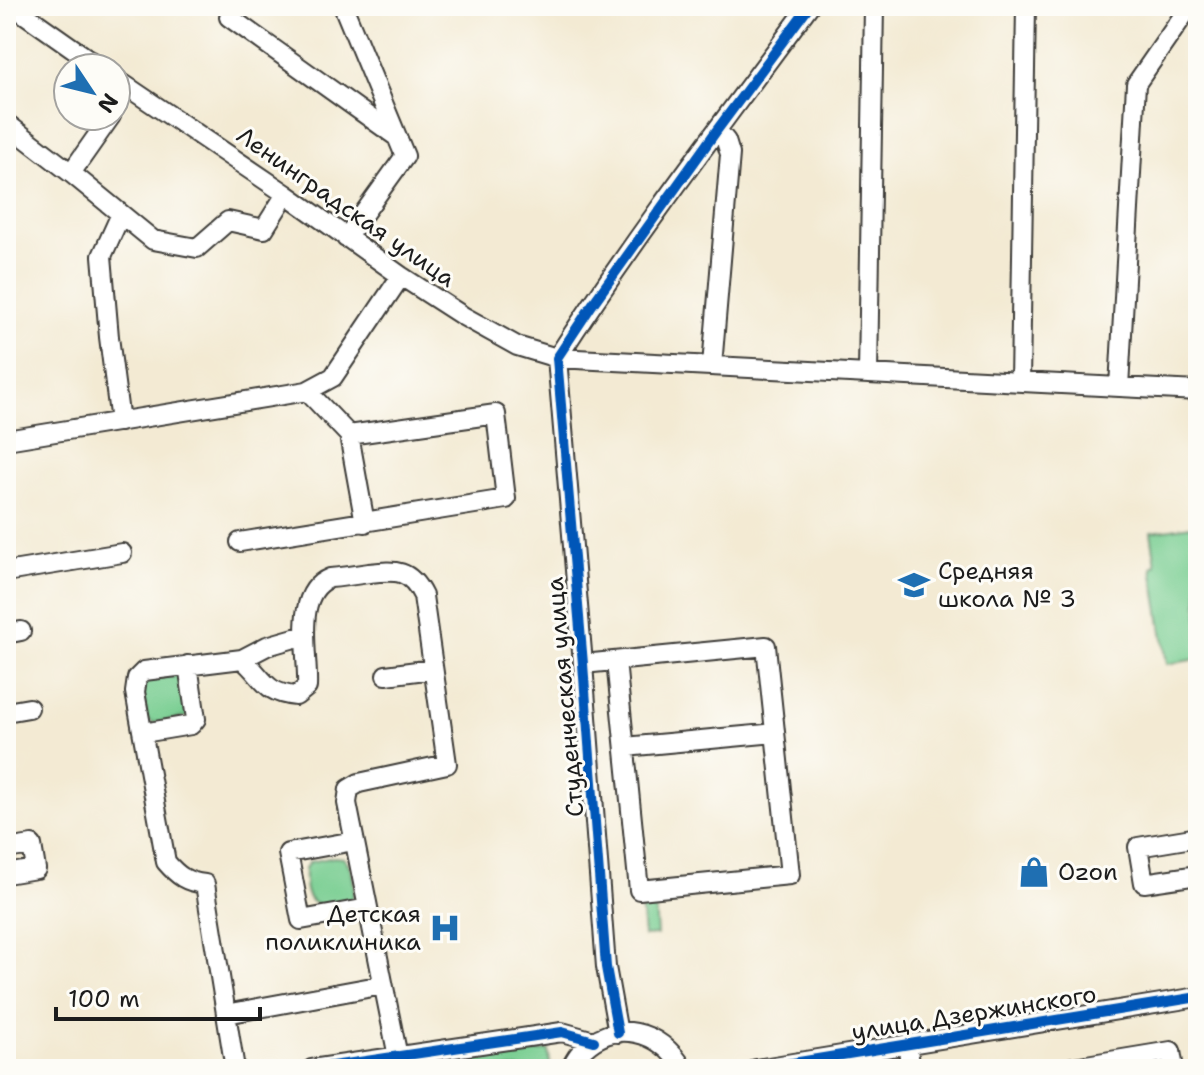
<svg xmlns="http://www.w3.org/2000/svg" width="1204" height="1075" viewBox="0 0 1204 1075" font-family="'Shantell Sans',sans-serif">
<rect width="100%" height="100%" fill="#fdfcf7"/>
<filter id="ink" filterUnits="userSpaceOnUse"><feTurbulence type="fractalNoise" baseFrequency=".0125" numOctaves="2"/><feDisplacementMap in="SourceGraphic" scale="16" xChannelSelector="R" yChannelSelector="G"/><feConvolveMatrix kernelMatrix="1 2 1 2 8 2 1 2 1" color-interpolation-filters="sRGB"/></filter>
<filter id="wash" filterUnits="userSpaceOnUse"><feTurbulence type="fractalNoise" baseFrequency=".006" numOctaves="4" result="noise"/><feDisplacementMap in="SourceGraphic" scale="32" xChannelSelector="R" yChannelSelector="G"/><feGaussianBlur stdDeviation="1.8" result="paint"/><feColorMatrix in="noise" values="0 0 0 0 0 0 0 0 0 0 0 0 0 0 0 0 0 1.4 0 .05"/><feComposite in="paint" operator="in"/></filter>
<g filter="url(#wash)">
<rect width="100%" height="100%" fill="#f3ead3"/>
<path fill="#79ce92" stroke="#4a7557" stroke-width="2" d="M 1198,525 L 1198,659 L 1167,664 L 1152,567 L 1156,565 L 1151,532 Z
M 180,675 L 185,680 L 191,710 L 186,717 L 153,723 L 147,719 L 142,685 L 147,680 Z
M 334,857 L 344,858 C 353,867 355,885 353,897 C 345,902 337,905 328,905 C 304,908 304,886 305,868 L 310,862 Z
M 655,903 L 657,935 L 644,936 L 641,904 Z
M 549,1050 L 550,1069 L 415,1069 Z"/>
</g>
<g filter="url(#ink)">
<g fill="none" stroke-linecap="round" stroke-linejoin="round">
<defs>
<path id="minor" d="M 13,6 L 101,68
M 343,6 L 405,156 L 346,238
M 229,17 L 397,137
M 116,79 L 286,194 L 401,276 L 463,316 L 517,346 L 557,358 L 1198,391
M 111,116 L 71,173 L 153,240 L 197,248 L 228,221 L 264,229 L 286,194
M 6,123 L 71,173
M 557,358 L 583,664 L 606,967 L 618,1033
M 557,358 C 635,237 723,122 809,6
M 712,366 L 730,154 L 726,141 L 717,130
M 868,374 L 874,6
M 1020,382 L 1026,6
M 1119,387 L 1136,84 L 1190,6
M 120,422 L 109,337 L 102,256 L 121,214
M 349,435 L 365,523
M 6,440 L 307,391 L 333,377 L 401,276
M 240,542 L 506,499 L 496,414 L 349,435 L 307,391
M 6,572 L 122,553
M 6,634 L 21,631
M 242,659 L 267,646 L 305,635
M 583,664 L 766,646 L 790,875 L 639,890 L 616,661
M 386,675 L 433,669
M 6,712 L 29,708
M 143,733 L 191,725 L 196,719 L 188,665
M 625,747 L 775,733
M 1198,837 L 1138,847 L 1144,883 L 1198,875
M 354,841 L 288,853 L 301,920 L 368,908
M 6,849 L 32,845 L 36,869 L 6,874
M 226,1014 L 383,985
M 907,1044 L 911,1069
M 235,1069 L 205,884 C 186,882 178,876 166,862 L 135,692 L 137,678 L 144,671 L 242,659 C 264,677 263,693 296,696 L 307,687 C 309,655 292,593 330,578 C 343,577 356,575 369,573 C 396,570 410,569 423,596 L 447,764 L 359,783 L 349,789 L 347,803 L 398,1057
M 312,1069 L 562,1032 L 594,1041
M 570,1069 C 573,1064 576,1057 580,1053 C 613,1017 661,1030 683,1069
M 756,1069 L 1198,997
M 1062,1069 L 1171,1051 L 1174,1069"/>
</defs>
<use href="#minor" stroke="#3c3b37" stroke-width="22"/>
<use href="#minor" stroke="#fff" stroke-width="18"/>
<defs>
<path id="cycleway" d="M 618,1033 L 606,967 L 583,664 L 557,358 L 592,305 L 717,130 L 809,6
M 312,1069 L 562,1032 L 594,1041
M 756,1069 L 1198,997"/>
</defs>
<use href="#cycleway" stroke="#fdfcf7" stroke-width="15"/>
<use href="#cycleway" stroke="#0057b8" stroke-width="10"/>
</g>
</g>
<defs>
<symbol id="school-bare" viewBox="-9 -9 18 18"><path d="M0-5L7-2L0 1L-7-2ZM-4 1L0 2.5L4 1V4Q0 6-4 4Z" fill="#1f6fb2" stroke="#fdfcf7" stroke-width="2.5" paint-order="stroke"/></symbol>
<symbol id="shop-bare" viewBox="-9 -9 18 18"><path d="M-5-2.5h2.3a2.7 3.5 0 0 1 5.4 0H5L5.5 6h-11ZM-1.5-2.5h3a1.5 2.3 0 0 0-3 0Z" fill="#1f6fb2" stroke="#fdfcf7" stroke-width="2.5" paint-order="stroke"/></symbol>
<symbol id="hospital-bare" viewBox="-9 -9 18 18"><path d="M-5-5h3v3.5h4V-5h3V5h-3V1.5h-4V5h-3Z" fill="#1f6fb2" stroke="#fdfcf7" stroke-width="2.5" paint-order="stroke"/></symbol>
</defs>
<g fill-rule="evenodd">
<use href="#school-bare" x="892" y="563" width="44" height="44"/>
<use href="#shop-bare" x="1012" y="850" width="44" height="44"/>
<use href="#hospital-bare" x="423" y="906" width="44" height="44"/>
</g>
<g text-anchor="middle" stroke-width="6" stroke-linejoin="round" paint-order="stroke">
<g font-size="24" fill="#1c1c1c" stroke="#fdfcf7">
<text transform="translate(346 207) rotate(35)" y="8">Ленинградская улица</text>
<text transform="translate(565 697) rotate(-95)" y="8">Студенческая улица</text>
<text transform="translate(974 1013) rotate(-9)" y="8">улица Дзержинского</text>
</g>
<g font-size="24" fill="#1c1c1c" stroke="#fdfcf7" text-anchor="start">
<text x="938" y="579">Средняя<tspan x="938" dy="28">школа № 3</tspan></text>
<text x="1058" y="880">Ozon</text>
<text x="421" y="922" text-anchor="end">Детская<tspan x="421" dy="28">поликлиника</tspan></text>
</g>
</g>
<rect width="1204" height="1075" fill="none" stroke="#fdfcf7" stroke-width="32"/>
<g transform="translate(92 92) rotate(125)"><circle r="38" fill="#fdfcf7" stroke="#a3a29f" stroke-width="2"/>
<path d="M0-6L14 30L0 20L-14 30Z" fill="#1f6fb2"/>
<text y="-12" font-size="22" font-weight="bold" text-anchor="middle" fill="#1c1c1c">N</text>
</g>
<path d="M56 1007v12h204v-12" fill="none" stroke="#1c1c1c" stroke-width="4"/>
<text x="68" y="1007" font-size="24" fill="#1c1c1c" stroke="#fdfcf7" stroke-width="6" paint-order="stroke">100 m</text>
</svg>
